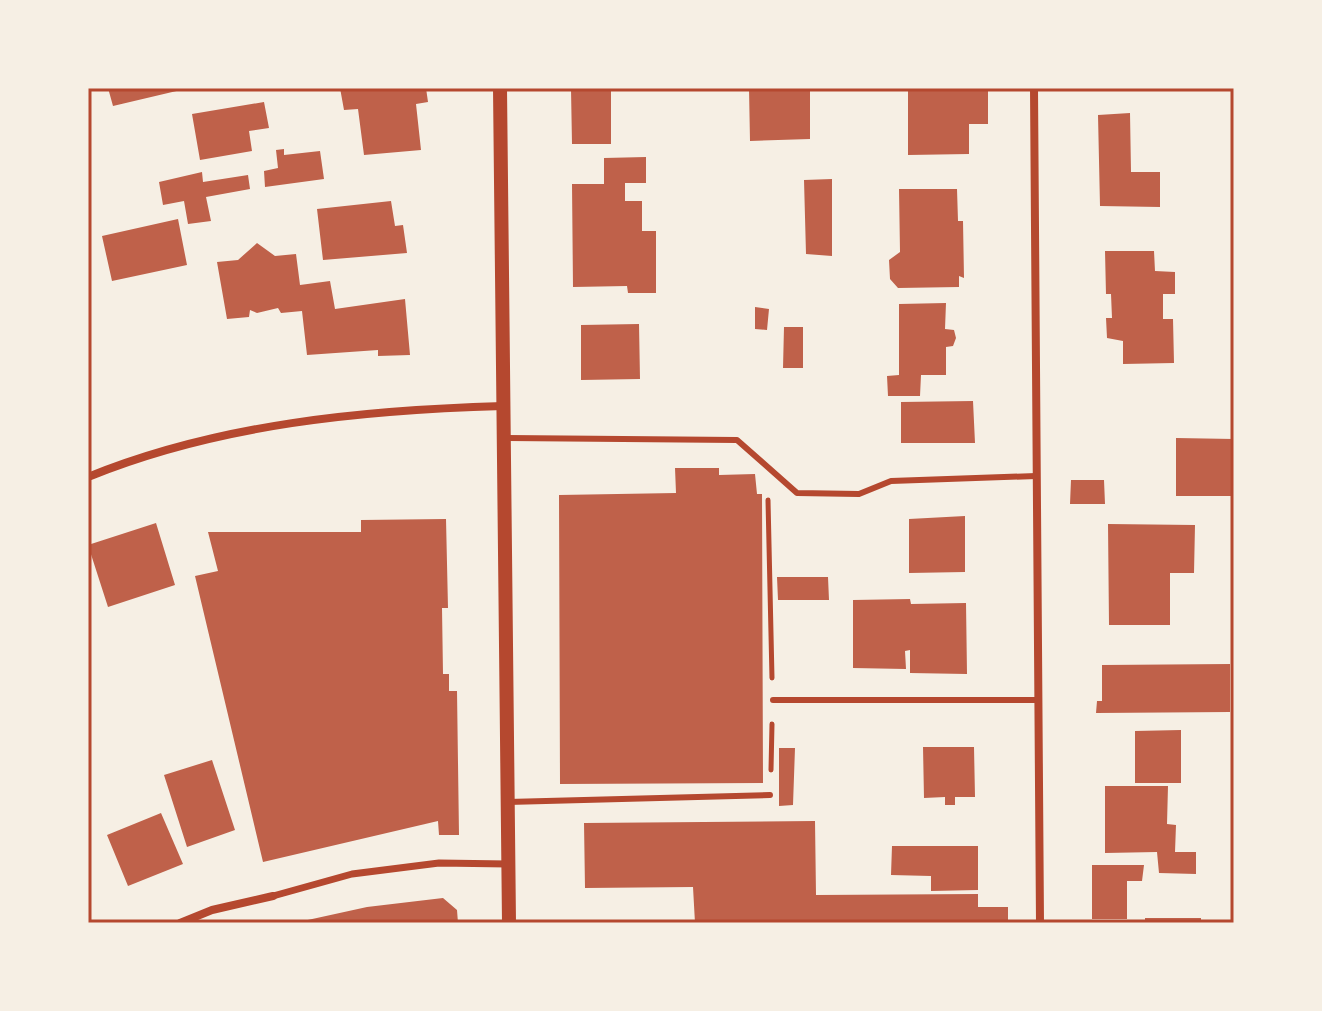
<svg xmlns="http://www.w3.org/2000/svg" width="1322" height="1011" viewBox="0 0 1322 1011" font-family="'Nunito Sans',sans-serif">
<rect width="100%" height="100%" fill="#f6efe4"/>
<path fill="#bf614a" d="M 108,88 L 185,88 L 185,89 L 113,106 Z
M 340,88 L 426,88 L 428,102 L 416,104 L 421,150 L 364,155 L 358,109 L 344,110 Z
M 749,88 L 810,88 L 810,139 L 750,141 Z
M 908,88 L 988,88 L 988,124 L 969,124 L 969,154 L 908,155 Z
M 571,89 L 611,89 L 611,144 L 572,144 Z
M 264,102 L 269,128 L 249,131 L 252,151 L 200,160 L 192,114 Z
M 1130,113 L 1131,172 L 1160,172 L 1160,207 L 1100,206 L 1098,115 Z
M 284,149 L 284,155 L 320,151 L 324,179 L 265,187 L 264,171 L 278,168 L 276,150 Z
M 646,157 L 646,183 L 625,183 L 625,201 L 642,201 L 642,231 L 656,231 L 656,293 L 628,293 L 627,286 L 573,287 L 572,184 L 604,184 L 604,158 Z
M 202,172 L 203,182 L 248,175 L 250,189 L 206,197 L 211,221 L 188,224 L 184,201 L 163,205 L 159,182 Z
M 832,179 L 832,256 L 806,254 L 804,180 Z
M 899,189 L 957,189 L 958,221 L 963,221 L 964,278 L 959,276 L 959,287 L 898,288 L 890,279 L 889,260 L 900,252 Z
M 391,201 L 395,226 L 403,225 L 407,253 L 323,260 L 317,209 Z
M 178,219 L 187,265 L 112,281 L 102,236 Z
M 257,243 L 275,256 L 296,254 L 300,285 L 330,281 L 335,309 L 405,299 L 410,355 L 378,356 L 378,350 L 307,355 L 302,311 L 281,313 L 278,308 L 257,313 L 250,310 L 249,317 L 227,319 L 217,262 L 238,260 Z
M 1105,251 L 1154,251 L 1155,271 L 1175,272 L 1175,294 L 1163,294 L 1163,319 L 1173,319 L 1174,363 L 1123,364 L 1123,341 L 1107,338 L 1106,318 L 1112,318 L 1111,294 L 1106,294 Z
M 946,303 L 945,329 L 954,330 L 956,338 L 953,346 L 946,347 L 946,375 L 921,375 L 920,396 L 888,396 L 887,376 L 899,375 L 899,304 Z
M 755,307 L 769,309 L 767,330 L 755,329 Z
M 639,324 L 640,379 L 581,380 L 581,325 Z
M 784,327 L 803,327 L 803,368 L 783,368 Z
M 973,401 L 975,443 L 901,443 L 901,402 Z
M 1176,438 L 1234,439 L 1234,496 L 1176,496 Z
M 675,468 L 719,468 L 719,475 L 755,474 L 757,494 L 762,494 L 763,783 L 560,784 L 559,495 L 676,493 Z
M 1071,480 L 1104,480 L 1105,504 L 1070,504 Z
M 965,516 L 965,572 L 909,573 L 909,519 Z
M 446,519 L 448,608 L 442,608 L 443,674 L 449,674 L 449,691 L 457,691 L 459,835 L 439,835 L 438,821 L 263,862 L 195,576 L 218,571 L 208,532 L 361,532 L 361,520 Z
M 156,523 L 175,585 L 108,607 L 88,545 Z
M 1108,524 L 1195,525 L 1194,573 L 1170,573 L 1170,625 L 1109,625 Z
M 777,577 L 828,577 L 829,600 L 778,600 Z
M 910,599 L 911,604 L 966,603 L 967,674 L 910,673 L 910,650 L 905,651 L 906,669 L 853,668 L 853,600 Z
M 1230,664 L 1230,712 L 1096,713 L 1097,701 L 1102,701 L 1102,665 Z
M 1181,730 L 1181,783 L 1135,783 L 1135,731 Z
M 923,747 L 974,747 L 975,797 L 955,797 L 955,805 L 945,805 L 945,797 L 924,798 Z
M 779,748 L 795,748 L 793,805 L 779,806 Z
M 212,760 L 235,830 L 187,847 L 164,775 Z
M 1105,786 L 1168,786 L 1167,824 L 1176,825 L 1175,852 L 1196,852 L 1196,874 L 1159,873 L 1157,852 L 1105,853 Z
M 161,813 L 183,864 L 128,886 L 107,835 Z
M 815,821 L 816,895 L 978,894 L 978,907 L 1008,907 L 1008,923 L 695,923 L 693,887 L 585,888 L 584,823 Z
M 892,846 L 978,846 L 978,890 L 931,891 L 931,876 L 891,875 Z
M 1092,865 L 1144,865 L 1142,881 L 1127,881 L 1127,919 L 1092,919 Z
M 443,898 L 457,910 L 458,923 L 294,923 L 367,907 Z
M 1145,918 L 1201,918 L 1201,923 L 1145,923 Z"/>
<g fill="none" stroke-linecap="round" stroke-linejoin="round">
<path stroke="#b5482f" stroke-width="5" d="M 768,500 L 772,678
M 771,770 L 772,724"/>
<path stroke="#b5482f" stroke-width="6" d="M 504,438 L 737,440 L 797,493 L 859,494 L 891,481 L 1036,476
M 773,700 L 1038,700
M 507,802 L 770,795"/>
<path stroke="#b5482f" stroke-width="7" d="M 273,896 L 352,874 L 439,863 L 508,864"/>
<path stroke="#b5482f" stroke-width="8" d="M 1034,88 L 1040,923
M 88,477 C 218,424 363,410 503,406
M 180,923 L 212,910 L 273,896"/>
<path stroke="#b5482f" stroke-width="14" d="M 500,88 L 509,923"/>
</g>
<rect width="1322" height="1011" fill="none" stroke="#f6efe4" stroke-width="180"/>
<rect x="90" y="90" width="1142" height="831" fill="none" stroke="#b5482f" stroke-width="3"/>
</svg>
